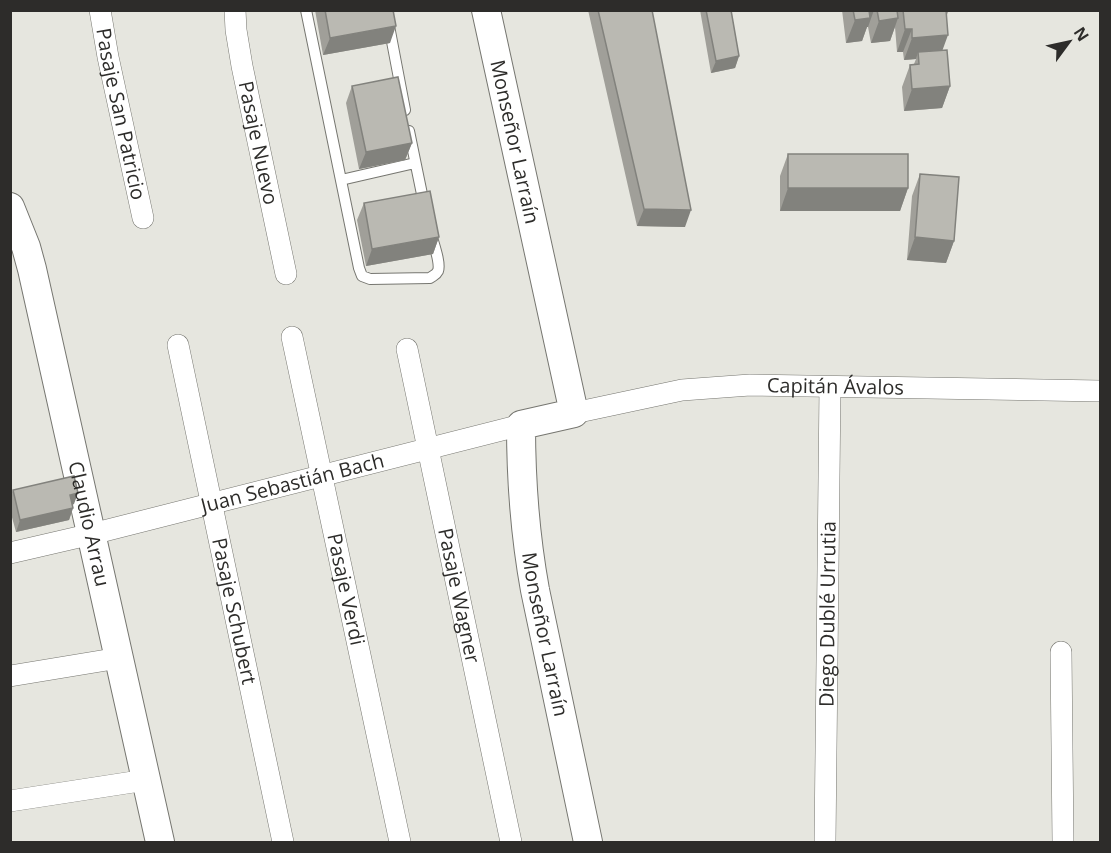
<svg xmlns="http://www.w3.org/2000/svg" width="1111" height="853" viewBox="0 0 1111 853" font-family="'Open Sans',sans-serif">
<rect width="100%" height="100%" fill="#e6e6df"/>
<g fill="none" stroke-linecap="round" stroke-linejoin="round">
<defs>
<path id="lane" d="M 306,10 L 359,268 L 362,276 L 370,279 L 430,278 C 434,275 436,275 438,271 C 441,263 433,242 431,234
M 386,10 L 405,110
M 409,131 L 424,204
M 341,180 L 415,163"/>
<g id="street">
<path id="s1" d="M 100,10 L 108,57 L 143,218"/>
<path id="s2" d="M 235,10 L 236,30 L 242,66 L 286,274"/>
<path id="s3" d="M 292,337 L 400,842"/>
<path id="s4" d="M 178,345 L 283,842"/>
<path id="s5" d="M 407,349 L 511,842"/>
<path id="s6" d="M 574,413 L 682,390 L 750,385 L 1100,391"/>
<path id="s7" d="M 10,553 L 92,534 L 521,425"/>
<path d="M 1061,652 L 1063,842"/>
<path d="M 10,676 L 119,658"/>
<path d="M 10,801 L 146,780"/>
<path id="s8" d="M 825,842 L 830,387"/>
</g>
<g id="secondary">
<path id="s9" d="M 486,10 L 574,413 L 521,425 C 521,481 525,535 535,590 L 588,842"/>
<path id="s10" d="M 10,207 L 26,247 L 32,269 L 160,842"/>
</g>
</defs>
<use href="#lane" stroke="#767670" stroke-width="12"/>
<use href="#street" stroke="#767670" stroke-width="22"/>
<use href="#secondary" stroke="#767670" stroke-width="30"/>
<use href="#lane" stroke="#fff" stroke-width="10"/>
<use href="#street" stroke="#fff" stroke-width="21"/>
<use href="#secondary" stroke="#fff" stroke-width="28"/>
</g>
<path fill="#a09f99" d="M 315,10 L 393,10 L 390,43 L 323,55 Z
M 588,10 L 652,10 L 685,227 L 637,226 Z
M 700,10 L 731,10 L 739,56 L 735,68 L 711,73 Z
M 842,10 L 949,10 L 946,17 L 942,50 L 950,86 L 942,108 L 904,111 L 902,87 L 910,65 L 914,64 L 916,59 L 904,60 L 903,52 L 897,52 L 895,27 L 890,41 L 871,43 L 868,27 L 867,27 L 862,41 L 846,43 Z
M 352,86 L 412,143 L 405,160 L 359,169 L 346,103 Z
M 788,154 L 908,188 L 900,211 L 780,211 L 780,176 Z
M 920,174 L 954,241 L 946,263 L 907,260 L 912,196 Z
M 364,203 L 439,237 L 433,254 L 366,266 L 357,220 Z
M 13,490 L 74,504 L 72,505 L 73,508 L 69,520 L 16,532 L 10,510 L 10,496 Z"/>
<path fill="#82827d" d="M 866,10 L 874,10 L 868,27 L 867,27 L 862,41 L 846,43 L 855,20 Z
M 898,18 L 890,41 L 871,43 L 879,21 Z
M 396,26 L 390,43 L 323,55 L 330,38 Z
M 905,29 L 912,29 L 903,52 L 897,52 Z
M 948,35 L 940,57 L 918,52 L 916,59 L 904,60 L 912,38 Z
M 739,56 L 735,68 L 711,73 L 716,61 Z
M 950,86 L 942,108 L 904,111 L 912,89 Z
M 412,143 L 405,160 L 359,169 L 366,152 Z
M 788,188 L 908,188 L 900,211 L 780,211 Z
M 644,209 L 691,210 L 685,227 L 637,226 Z
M 439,237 L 433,254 L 366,266 L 372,249 Z
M 915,237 L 954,241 L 946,263 L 907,260 Z
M 78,493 L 74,504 L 65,506 L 70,495 Z
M 73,508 L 69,520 L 16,532 L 20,520 Z"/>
<path fill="#bab9b2" stroke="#82827d" stroke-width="1.5" d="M 325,10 L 393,10 L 396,26 L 330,38 Z
M 598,10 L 652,10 L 691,210 L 644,209 Z
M 706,10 L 731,10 L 739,56 L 716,61 Z
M 853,10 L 869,10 L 870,18 L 855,20 Z
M 877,10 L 897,10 L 898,18 L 879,21 Z
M 903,10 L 946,10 L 948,35 L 912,38 L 912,29 L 905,29 Z
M 947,50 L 950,86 L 912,89 L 910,65 L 919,64 L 918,52 Z
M 398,77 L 412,143 L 366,152 L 352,86 Z
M 788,154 L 908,154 L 908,188 L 788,188 Z
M 920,174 L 959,177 L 954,241 L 915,237 Z
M 430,191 L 439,237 L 372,249 L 364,203 Z
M 74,476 L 78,493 L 70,495 L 73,508 L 20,520 L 13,490 Z"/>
<g text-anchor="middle" stroke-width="6" stroke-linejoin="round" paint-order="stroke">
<g font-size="20" fill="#2d2c2a" stroke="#e6e6df">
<text dy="7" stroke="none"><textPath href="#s1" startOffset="106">Pasaje San Patricio</textPath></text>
<text dy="7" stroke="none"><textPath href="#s9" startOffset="135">Monseñor Larraín</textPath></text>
<text dy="7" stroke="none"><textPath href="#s2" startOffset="135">Pasaje Nuevo</textPath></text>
<text dy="7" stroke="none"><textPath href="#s6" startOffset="264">Capitán Ávalos</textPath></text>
<text dy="7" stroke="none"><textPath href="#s7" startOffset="291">Juan Sebastián Bach</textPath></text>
<text dy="7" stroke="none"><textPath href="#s10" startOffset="327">Claudio Arrau</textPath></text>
<text dy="7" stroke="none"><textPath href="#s3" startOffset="258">Pasaje Verdi</textPath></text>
<text dy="7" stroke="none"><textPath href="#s5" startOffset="252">Pasaje Wagner</textPath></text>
<text dy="7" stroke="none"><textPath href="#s4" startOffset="272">Pasaje Schubert</textPath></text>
<text dy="7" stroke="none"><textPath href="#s8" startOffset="228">Diego Dublé Urrutia</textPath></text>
<text dy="7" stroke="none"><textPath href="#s9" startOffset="678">Monseñor Larraín</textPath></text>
</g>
</g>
<rect width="1111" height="853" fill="none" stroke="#2d2c2a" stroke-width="24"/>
<g transform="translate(1069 42) rotate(57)" stroke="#e6e6df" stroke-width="4.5" paint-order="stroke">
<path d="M0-4.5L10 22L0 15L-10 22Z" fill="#2d2c2a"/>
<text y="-9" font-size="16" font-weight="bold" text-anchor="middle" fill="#2d2c2a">N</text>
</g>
</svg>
